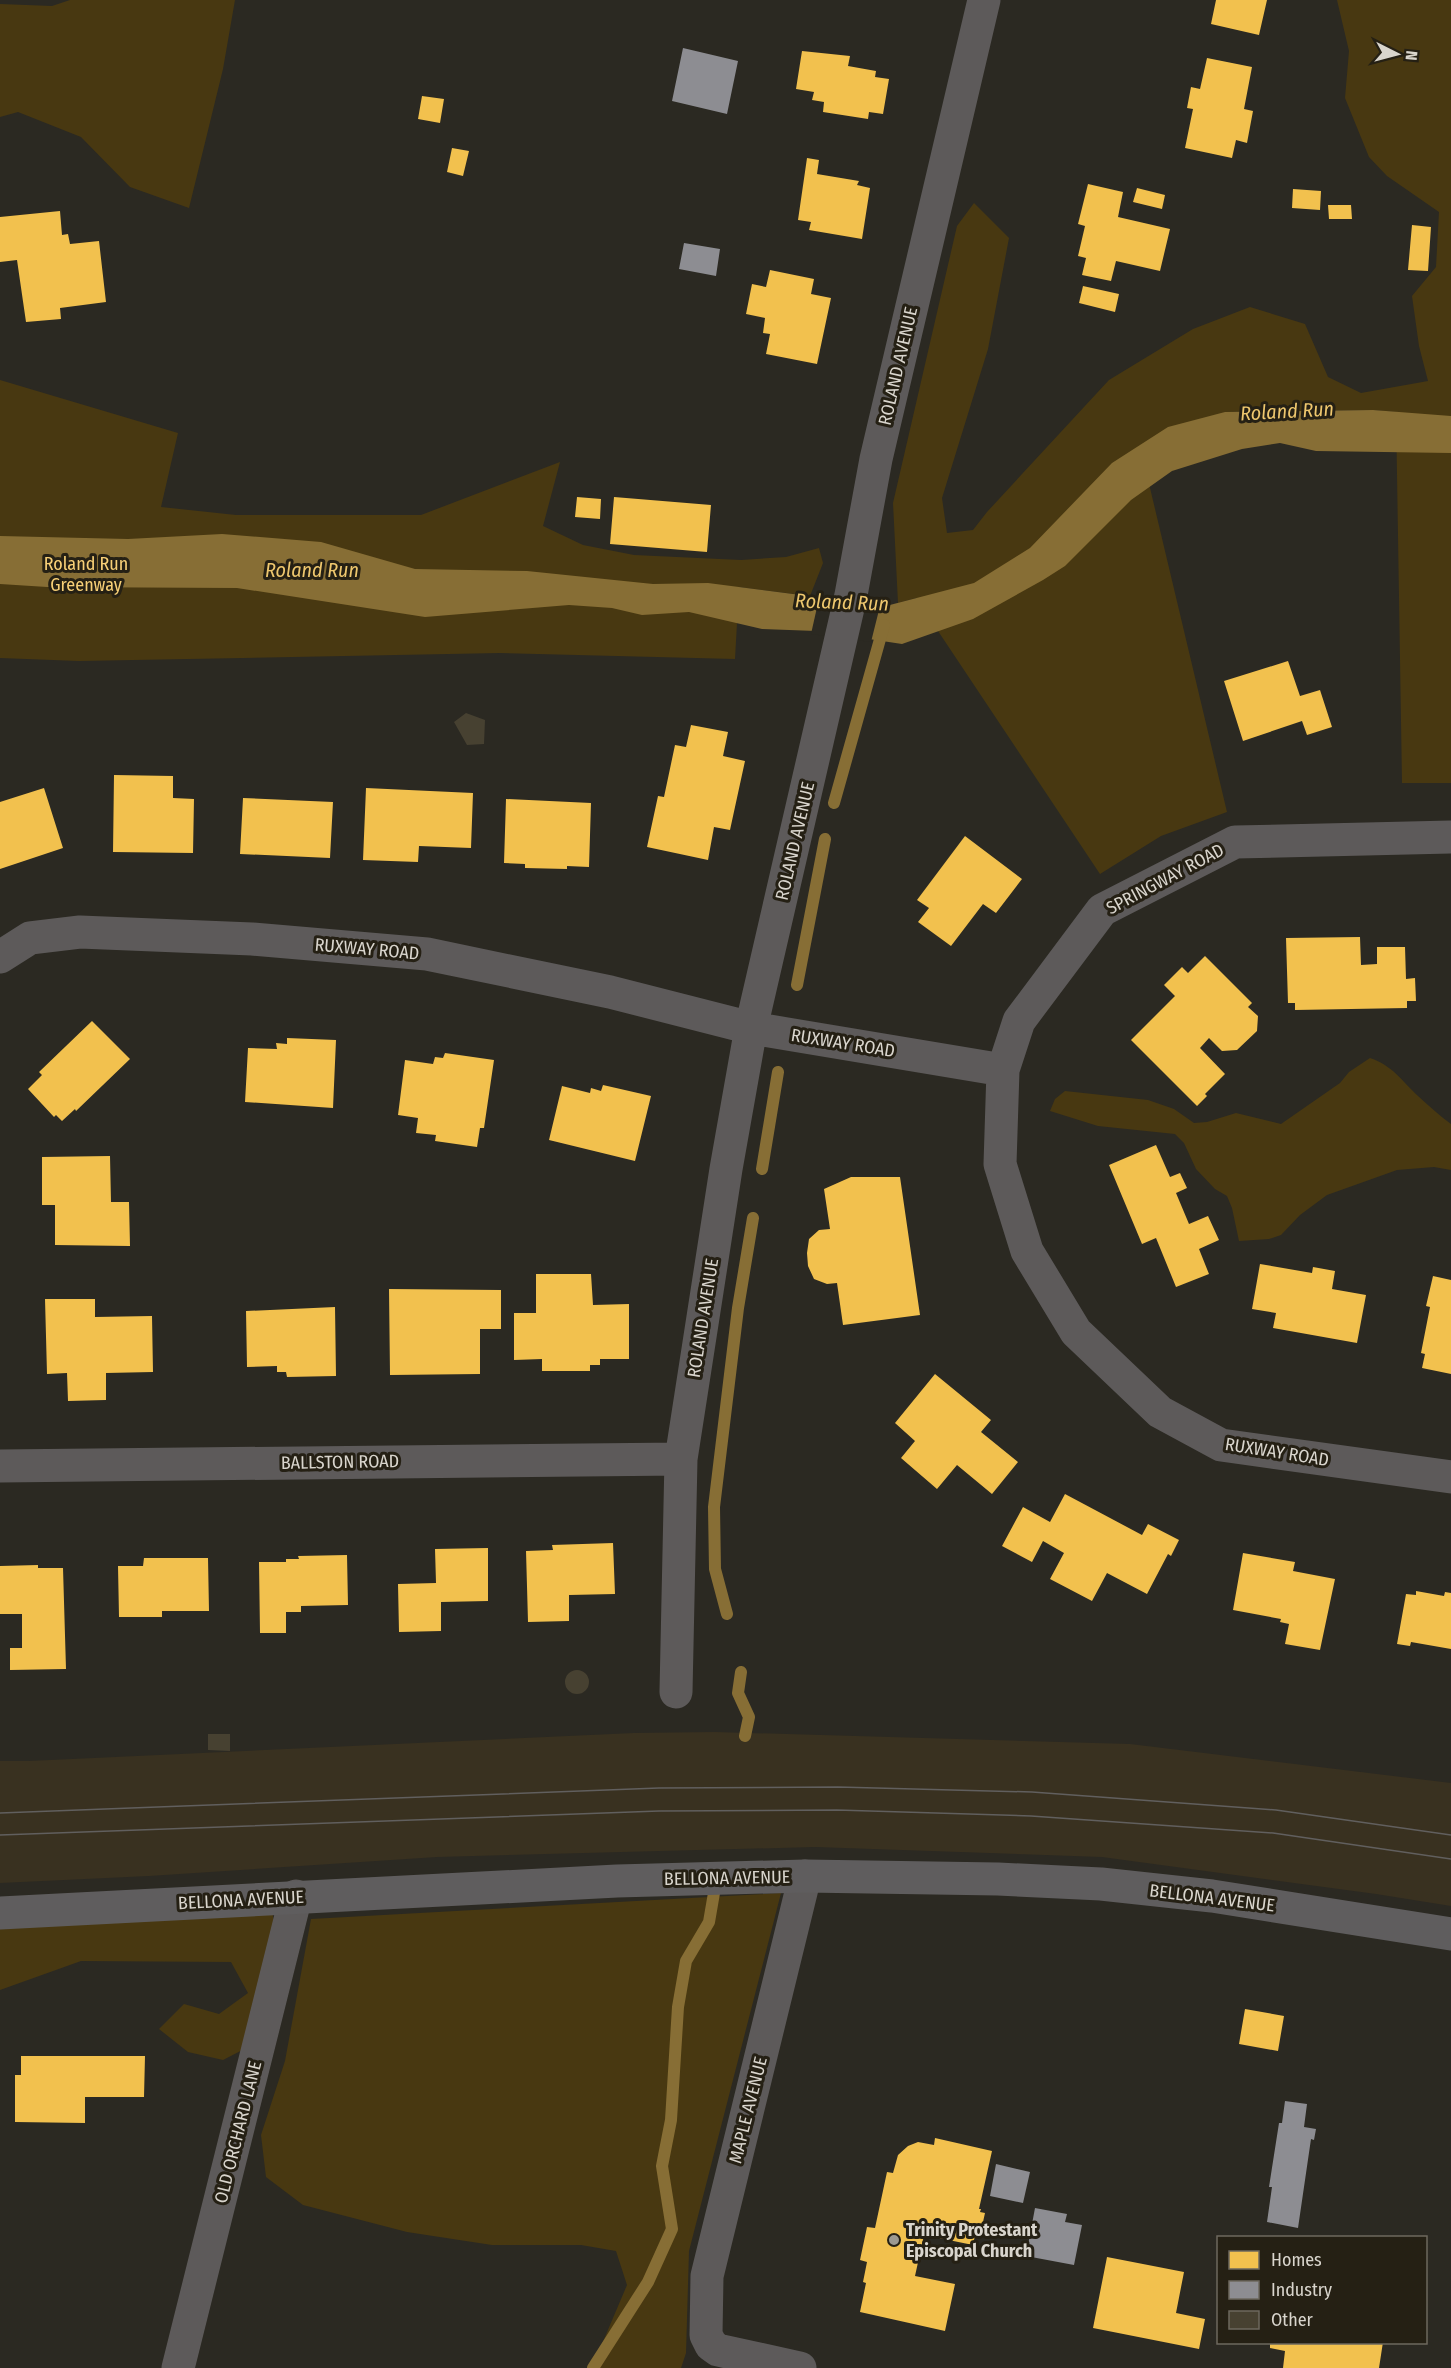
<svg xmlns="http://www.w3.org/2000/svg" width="1451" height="2368" viewBox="0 0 1451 2368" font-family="'Fira Sans Condensed',sans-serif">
<rect width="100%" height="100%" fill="#2b2922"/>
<path fill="#393120" d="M 715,1732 L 1130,1744 L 1451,1783 L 1451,1906 L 1376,1894 L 1102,1857 L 815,1847 L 437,1857 L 149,1876 L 0,1883 L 0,1761 L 29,1761 L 634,1733 Z"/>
<path fill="#483811" d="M 70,0 L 235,0 L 223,69 L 189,208 L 130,187 L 81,137 L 18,112 L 0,117 L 0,4 L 52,6 Z
M 1337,0 L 1451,0 L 1451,783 L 1402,783 L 1396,412 L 1373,410 L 1225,412 L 1146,471 L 1227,812 L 1161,836 L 1100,874 L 916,598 L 898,603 L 893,503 L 957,226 L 974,203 L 1009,238 L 988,349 L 942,498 L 947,533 L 973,530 L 987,512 L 1109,380 L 1193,329 L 1250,307 L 1305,324 L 1328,377 L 1361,393 L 1428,381 L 1419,346 L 1412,296 L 1436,267 L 1439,212 L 1387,176 L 1369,157 L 1345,98 L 1349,51 Z
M 0,380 L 178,433 L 161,507 L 236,515 L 421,515 L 560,462 L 543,526 L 583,545 L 634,555 L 741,560 L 786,557 L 819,548 L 823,563 L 810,596 L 739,587 L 735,659 L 500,653 L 79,661 L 0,658 Z
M 1370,1058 C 1393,1066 1401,1080 1418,1096 C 1429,1106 1440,1116 1451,1124 L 1451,1170 L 1434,1167 L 1397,1170 L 1327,1195 L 1300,1215 L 1281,1235 L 1269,1239 L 1239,1241 L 1232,1208 L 1227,1196 L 1215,1189 L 1196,1169 L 1184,1143 L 1175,1134 L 1098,1126 L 1050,1111 L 1055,1099 L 1065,1091 L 1148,1100 L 1174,1109 L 1194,1123 L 1207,1122 L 1236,1113 L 1281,1124 L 1340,1083 L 1349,1072 Z
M 781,1893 L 689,2251 L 686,2353 L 681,2368 L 596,2368 L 599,2351 L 627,2285 L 616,2251 L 581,2245 L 492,2245 L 407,2232 L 303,2205 L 266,2177 L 261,2135 L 285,2061 L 311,1919 Z
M 271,1904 L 276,1935 L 256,2043 L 223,2060 L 188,2052 L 159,2029 L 184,2004 L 219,2014 L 248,1993 L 231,1962 L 81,1961 L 0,1990 L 0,1925 Z"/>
<path fill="#876e35" d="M 1373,410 L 1451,416 L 1451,453 L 1316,451 L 1280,443 L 1242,449 L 1172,471 L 1131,500 L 1065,566 L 1043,580 L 973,619 L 902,644 L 816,631 L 762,629 L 689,612 L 642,615 L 612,608 L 569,605 L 425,617 L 237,588 L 47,587 L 0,584 L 0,536 L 128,539 L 222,534 L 321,542 L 415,569 L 527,571 L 653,584 L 708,583 L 886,606 L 974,583 L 1030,548 L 1112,463 L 1168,427 L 1225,412 Z"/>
<path fill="#2b2922" d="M 820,594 L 881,602 L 871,642 L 811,634 Z"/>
<path fill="#f2c14e" d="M 1216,0 L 1267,0 L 1259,35 L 1211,24 Z
M 802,51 L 850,56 L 848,66 L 876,71 L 875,77 L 889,79 L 883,114 L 869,112 L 868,119 L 823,112 L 824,102 L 812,100 L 814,92 L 796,89 Z
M 1207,58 L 1252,67 L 1244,109 L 1253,111 L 1247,143 L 1236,140 L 1232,158 L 1185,148 L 1193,109 L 1187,108 L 1191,87 L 1200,89 Z
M 422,96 L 444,99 L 440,123 L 418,119 Z
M 452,148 L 469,151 L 463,176 L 447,172 Z
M 807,158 L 819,160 L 817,174 L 859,181 L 857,185 L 870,188 L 862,239 L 809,230 L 811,222 L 798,220 Z
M 1088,184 L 1123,192 L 1118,217 L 1170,229 L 1160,271 L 1116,261 L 1111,281 L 1082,275 L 1086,258 L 1078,256 L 1085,226 L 1078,224 Z
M 1137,188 L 1165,195 L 1162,209 L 1133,202 Z
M 1293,189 L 1321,191 L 1320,210 L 1292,208 Z
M 1328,205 L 1351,205 L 1352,219 L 1329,219 Z
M 60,211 L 62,235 L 68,234 L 70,244 L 99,241 L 106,302 L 60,308 L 61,319 L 26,322 L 17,260 L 0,262 L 0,217 Z
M 1412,225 L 1431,227 L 1428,271 L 1408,270 Z
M 770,270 L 814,279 L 811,294 L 831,298 L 817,364 L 766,354 L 770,334 L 763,333 L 765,318 L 746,314 L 752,284 L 766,287 Z
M 1083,286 L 1119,294 L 1115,312 L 1079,303 Z
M 577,497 L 601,499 L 600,519 L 575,517 Z
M 614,497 L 711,505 L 707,552 L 610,544 Z
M 1288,661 L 1300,696 L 1320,690 L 1332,727 L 1307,735 L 1302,721 L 1243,741 L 1224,681 Z
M 691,725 L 728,732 L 723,756 L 745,761 L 730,830 L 714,827 L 708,860 L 647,847 L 658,796 L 664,797 L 675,745 L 686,747 Z
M 114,775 L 173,776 L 173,798 L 194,799 L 193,853 L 113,852 Z
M 44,788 L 63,848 L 0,869 L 0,802 Z
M 366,788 L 473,793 L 471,848 L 419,846 L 418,862 L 363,860 Z
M 243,798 L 333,802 L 330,858 L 240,854 Z
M 506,799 L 591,803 L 589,867 L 567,866 L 567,869 L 525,868 L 525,864 L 504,863 Z
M 965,836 L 1022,879 L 996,913 L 983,904 L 951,946 L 918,922 L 929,908 L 917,900 Z
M 1360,937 L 1361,965 L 1377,964 L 1377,947 L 1405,947 L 1406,979 L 1415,978 L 1416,1001 L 1407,1001 L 1407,1008 L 1295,1010 L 1295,1003 L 1288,1003 L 1286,938 Z
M 1205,956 L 1252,1003 L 1248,1007 L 1258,1016 L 1257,1031 L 1237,1050 L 1222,1051 L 1209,1038 L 1200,1048 L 1225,1074 L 1205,1094 L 1207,1096 L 1197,1106 L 1131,1040 L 1175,996 L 1164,985 L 1182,967 L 1188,973 Z
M 92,1021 L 130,1059 L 76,1111 L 75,1109 L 62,1121 L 56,1115 L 54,1117 L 28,1089 L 42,1075 L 39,1072 Z
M 287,1038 L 336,1040 L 333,1108 L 245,1102 L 248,1048 L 277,1049 L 276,1043 L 287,1044 Z
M 445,1053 L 494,1060 L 484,1128 L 480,1128 L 477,1147 L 435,1141 L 436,1135 L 416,1133 L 418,1118 L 398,1115 L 405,1060 L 433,1064 L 435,1057 L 443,1058 Z
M 603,1085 L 651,1096 L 635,1161 L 549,1140 L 562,1086 L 590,1093 L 591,1088 L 601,1091 Z
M 1156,1145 L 1170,1177 L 1180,1173 L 1187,1188 L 1176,1193 L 1189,1224 L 1208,1216 L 1219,1240 L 1199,1249 L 1209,1274 L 1176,1287 L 1156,1238 L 1142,1244 L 1109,1165 Z
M 110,1156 L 111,1202 L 129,1202 L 130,1246 L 55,1245 L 55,1205 L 42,1205 L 42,1157 Z
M 851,1177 L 900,1177 L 920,1315 L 843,1325 L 837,1283 L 827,1284 L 814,1279 L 808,1266 L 807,1253 L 809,1239 L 819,1230 L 830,1229 L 824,1189 Z
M 1260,1264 L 1312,1273 L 1313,1267 L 1335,1271 L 1332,1289 L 1366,1295 L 1357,1343 L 1273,1328 L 1276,1313 L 1252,1309 Z
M 536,1274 L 591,1274 L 593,1305 L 629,1304 L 629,1359 L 600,1359 L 600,1365 L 590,1365 L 590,1371 L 542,1371 L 542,1359 L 514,1360 L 514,1313 L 536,1313 Z
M 1433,1276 L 1451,1280 L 1451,1374 L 1422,1368 L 1425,1354 L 1421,1353 L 1430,1307 L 1426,1306 Z
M 389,1289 L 501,1290 L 501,1329 L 480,1329 L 480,1374 L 390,1375 Z
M 45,1299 L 95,1299 L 95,1317 L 152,1316 L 153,1372 L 106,1373 L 106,1400 L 68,1401 L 67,1373 L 47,1374 Z
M 335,1307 L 336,1376 L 287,1377 L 286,1372 L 277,1372 L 277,1366 L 247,1367 L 246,1311 Z
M 935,1374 L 991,1420 L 981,1432 L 1018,1462 L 992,1494 L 957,1465 L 937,1489 L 901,1458 L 915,1441 L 895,1423 Z
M 1065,1494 L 1142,1535 L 1148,1524 L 1179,1540 L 1171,1556 L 1168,1554 L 1147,1594 L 1107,1573 L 1092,1601 L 1050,1579 L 1064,1553 L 1043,1541 L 1032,1562 L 1002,1546 L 1023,1507 L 1050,1522 Z
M 613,1543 L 615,1594 L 569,1595 L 569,1621 L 528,1622 L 526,1551 L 553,1550 L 552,1545 Z
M 488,1548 L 488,1601 L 441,1602 L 441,1631 L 399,1632 L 398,1584 L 436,1583 L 435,1549 Z
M 1243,1553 L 1295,1562 L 1293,1571 L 1335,1579 L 1320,1650 L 1285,1644 L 1289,1624 L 1280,1622 L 1281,1619 L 1233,1610 Z
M 347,1555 L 348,1605 L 301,1606 L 301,1612 L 286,1612 L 286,1633 L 260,1633 L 259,1562 L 286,1562 L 286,1559 L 299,1559 L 298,1556 Z
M 144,1558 L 208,1558 L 209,1611 L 162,1611 L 162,1617 L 119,1617 L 118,1566 L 143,1566 Z
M 38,1565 L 38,1568 L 63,1568 L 66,1669 L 10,1670 L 10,1648 L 22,1648 L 22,1614 L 0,1614 L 0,1566 Z
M 1416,1591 L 1444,1596 L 1445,1592 L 1451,1593 L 1451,1649 L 1411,1642 L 1410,1646 L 1397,1644 L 1406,1594 L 1416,1595 Z
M 1245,2009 L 1284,2016 L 1278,2051 L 1239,2044 Z
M 21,2056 L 145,2056 L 144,2097 L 85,2097 L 85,2123 L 15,2122 L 15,2075 L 21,2075 Z
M 935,2138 L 992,2151 L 979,2209 L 981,2209 L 980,2212 L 985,2213 L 981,2231 L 976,2230 L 973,2245 L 924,2235 L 915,2276 L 955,2284 L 945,2331 L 860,2312 L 866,2283 L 863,2282 L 867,2262 L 860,2260 L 867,2227 L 875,2228 L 887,2172 L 893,2173 L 898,2155 L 908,2146 L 918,2142 L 934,2145 Z
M 1107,2257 L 1184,2272 L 1176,2313 L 1205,2319 L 1199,2349 L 1093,2328 Z
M 1270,2342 L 1383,2342 L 1379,2368 L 1283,2368 L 1285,2351 L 1270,2348 Z"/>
<path fill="#8d8d92" d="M 683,48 L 738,61 L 727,114 L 672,101 Z
M 684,243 L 720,249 L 716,276 L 679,269 Z
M 1285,2101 L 1307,2104 L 1304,2127 L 1316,2129 L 1314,2140 L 1311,2139 L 1298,2228 L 1267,2222 L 1272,2187 L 1269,2187 L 1279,2123 L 1282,2123 Z
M 996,2164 L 1030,2172 L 1023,2203 L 990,2196 Z
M 1035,2208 L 1067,2214 L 1065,2222 L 1082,2225 L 1074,2265 L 1026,2256 Z"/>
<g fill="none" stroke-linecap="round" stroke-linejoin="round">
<path stroke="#876e35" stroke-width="12" d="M 834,803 L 884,625
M 797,985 L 825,839
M 762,1169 L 778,1072
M 727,1614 L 715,1569 L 714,1507 L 738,1308 L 753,1218
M 741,1672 L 738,1693 L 749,1717 L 745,1736
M 593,2368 L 648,2282 L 672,2229 L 662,2166 L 671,2120 L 678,2007 L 686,1961 L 709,1922 L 714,1893"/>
</g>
<path fill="#474131" d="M 466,713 L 485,720 L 484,744 L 467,745 L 454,722 Z
M565 1682a12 12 0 1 1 24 0a12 12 0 1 1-24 0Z
M 208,1734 L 230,1734 L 230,1751 L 208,1750 Z"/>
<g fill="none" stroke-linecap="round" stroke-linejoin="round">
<path stroke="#5d5a5a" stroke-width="33" d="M 1451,837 L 1235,842 L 1102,910 L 1019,1021 L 1003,1070 L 1000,1164 L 1027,1251 L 1076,1332 L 1160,1412 L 1221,1445 L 1451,1477
M 0,957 L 30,938 L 80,932 L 252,939 L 427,954 L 610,992 L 751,1028 L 1003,1070
M 0,1466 L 681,1459
M 676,1692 L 681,1459 L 726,1169 L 751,1028 L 851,595 L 876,459 L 984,0
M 178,2368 L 296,1896
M 800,2368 L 718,2350 L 711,2345 L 706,2335 L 707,2276 L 805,1876"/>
<path stroke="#5f5d5e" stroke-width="33" d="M 0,1913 L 617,1881 L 805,1876 L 998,1879 L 1101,1884 L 1212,1896 L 1451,1934"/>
<path stroke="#615f5e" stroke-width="1.5" d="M 0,1813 L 659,1788 L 838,1787 L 1032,1792 L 1276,1810 L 1451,1835
M 0,1835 L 659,1811 L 837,1810 L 1031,1816 L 1273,1833 L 1451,1859"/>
</g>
<circle fill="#9c9991" stroke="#252014" stroke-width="2" cx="894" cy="2240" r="6"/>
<g text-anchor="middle" stroke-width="6" stroke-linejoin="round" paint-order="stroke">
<g font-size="18" fill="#d9d5cd" stroke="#252014">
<text transform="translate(898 366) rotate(-77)" y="6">ROLAND AVENUE</text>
<text transform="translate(795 841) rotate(-77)" y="6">ROLAND AVENUE</text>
<text transform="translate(1165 879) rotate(-28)" y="6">SPRINGWAY ROAD</text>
<text transform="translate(367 949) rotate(5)" y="6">RUXWAY ROAD</text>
<text transform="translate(843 1043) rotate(9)" y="6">RUXWAY ROAD</text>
<text transform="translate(703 1318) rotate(-81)" y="6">ROLAND AVENUE</text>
<text transform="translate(1277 1452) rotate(9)" y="6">RUXWAY ROAD</text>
<text transform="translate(340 1462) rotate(-1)" y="6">BALLSTON ROAD</text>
<text transform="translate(727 1878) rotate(-1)" y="6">BELLONA AVENUE</text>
<text transform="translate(1212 1898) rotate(7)" y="6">BELLONA AVENUE</text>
<text transform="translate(241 1900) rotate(-3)" y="6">BELLONA AVENUE</text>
<text transform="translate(748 2110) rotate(-76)" y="6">MAPLE AVENUE</text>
<text transform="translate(238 2132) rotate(-76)" y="6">OLD ORCHARD LANE</text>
</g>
<g font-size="18" fill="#f8d077" stroke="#252014">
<text x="86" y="570">Roland Run<tspan x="86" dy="21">Greenway</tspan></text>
</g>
<g font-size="18" font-weight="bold" fill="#d9d5cd" stroke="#252014" text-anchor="start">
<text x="906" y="2236">Trinity Protestant<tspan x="906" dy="21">Episcopal Church</tspan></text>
</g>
<g font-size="20" font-style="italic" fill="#eec76e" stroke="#252014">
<text transform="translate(1287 411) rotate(-3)" y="7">Roland Run</text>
<text x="312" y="577">Roland Run</text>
<text transform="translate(842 602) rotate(2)" y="7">Roland Run</text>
</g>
</g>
<rect x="1217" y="2236" width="210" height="108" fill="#252014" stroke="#6d685e" stroke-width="1.5"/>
<rect x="1229" y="2251" width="30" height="18" fill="#f2c14e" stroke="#6d685e" stroke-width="1.5"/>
<text x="1271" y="2266" font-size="18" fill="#d9d5cd">Homes</text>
<rect x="1229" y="2281" width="30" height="18" fill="#8d8d92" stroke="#6d685e" stroke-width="1.5"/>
<text x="1271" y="2296" font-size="18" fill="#d9d5cd">Industry</text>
<rect x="1229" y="2311" width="30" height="18" fill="#474131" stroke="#6d685e" stroke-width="1.5"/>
<text x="1271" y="2326" font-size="18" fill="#d9d5cd">Other</text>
<g transform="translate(1397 54) rotate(96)" stroke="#252014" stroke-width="4.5" paint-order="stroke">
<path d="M0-4.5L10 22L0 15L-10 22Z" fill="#d9d5cd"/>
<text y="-9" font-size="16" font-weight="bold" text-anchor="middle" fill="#d9d5cd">N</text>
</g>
</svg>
